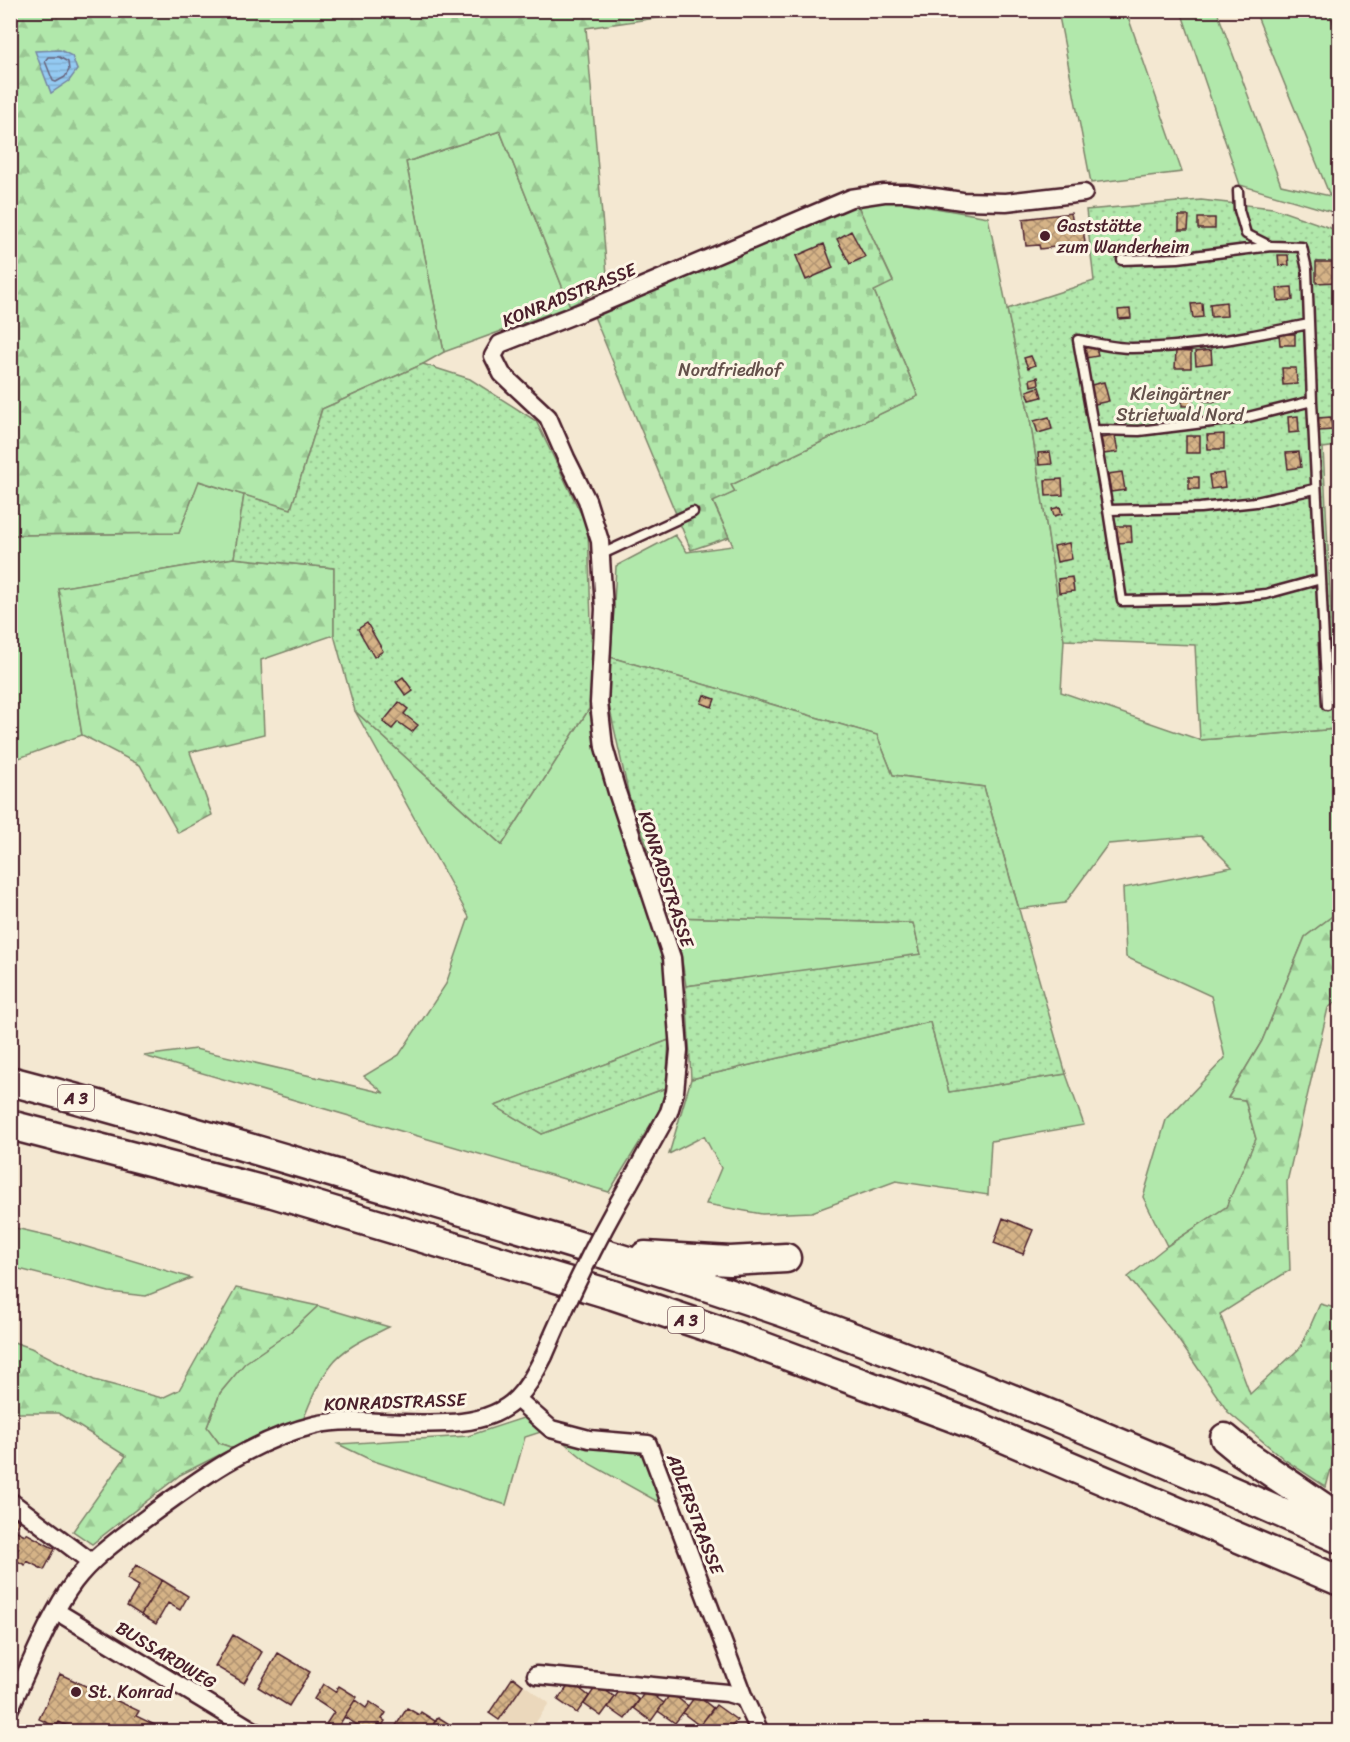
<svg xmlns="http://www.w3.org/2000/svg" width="1350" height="1742" viewBox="0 0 1350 1742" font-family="Sriracha,sans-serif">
<defs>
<pattern id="forest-firs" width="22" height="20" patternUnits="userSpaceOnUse" patternTransform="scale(1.5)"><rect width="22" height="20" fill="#b1e8ab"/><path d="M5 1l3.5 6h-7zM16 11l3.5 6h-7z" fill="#9ac793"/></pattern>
<pattern id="cemetery-stones" width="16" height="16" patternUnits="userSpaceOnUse" patternTransform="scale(1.5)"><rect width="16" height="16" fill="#b1e8ab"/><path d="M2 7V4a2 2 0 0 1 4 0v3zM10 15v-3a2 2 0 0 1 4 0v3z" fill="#9ac793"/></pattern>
<pattern id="garden-dots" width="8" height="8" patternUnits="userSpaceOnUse" patternTransform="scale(1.5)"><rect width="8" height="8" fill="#b1e8ab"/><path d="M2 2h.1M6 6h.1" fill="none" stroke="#9ac793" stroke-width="1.8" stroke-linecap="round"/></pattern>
<pattern id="water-rules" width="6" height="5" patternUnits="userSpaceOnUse" patternTransform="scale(1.5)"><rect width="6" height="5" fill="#94caf2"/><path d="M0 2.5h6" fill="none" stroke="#81add0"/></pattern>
<pattern id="building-cross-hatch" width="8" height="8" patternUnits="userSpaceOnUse" patternTransform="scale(1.5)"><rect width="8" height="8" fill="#d5b387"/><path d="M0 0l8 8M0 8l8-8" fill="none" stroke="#af916f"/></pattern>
</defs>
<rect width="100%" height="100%" fill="#f4e8d2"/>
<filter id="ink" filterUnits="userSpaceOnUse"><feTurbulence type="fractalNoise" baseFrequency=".0167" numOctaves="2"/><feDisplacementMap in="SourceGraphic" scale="12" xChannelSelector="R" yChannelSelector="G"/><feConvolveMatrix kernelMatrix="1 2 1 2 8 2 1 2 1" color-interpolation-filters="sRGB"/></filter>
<g filter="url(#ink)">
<path fill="#ebd8bc" d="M 513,1677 L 549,1703 L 530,1731 L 516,1731 L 489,1713 Z"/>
<path fill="#b1e8ab" stroke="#7e846b" stroke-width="1.5" d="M 1058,11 L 1126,11 L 1182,172 L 1091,183 Z
M 1181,11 L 1217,11 L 1281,185 L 1330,196 L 1255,11 L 1329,11 L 1339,38 L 1339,214 L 1240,185 Z
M 500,131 L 570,306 L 444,352 L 406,162 Z
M 882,199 L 988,217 L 1030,419 L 1064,640 L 1061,692 L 1200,740 L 1337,729 L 1340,756 L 1339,911 L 1305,937 L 1262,1041 L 1228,1098 L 1245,1100 L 1256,1139 L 1226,1208 L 1167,1246 L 1143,1197 L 1166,1120 L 1225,1058 L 1211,996 L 1126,957 L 1123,888 L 1232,867 L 1201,836 L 1108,844 L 1065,903 L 1019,909 L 984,787 L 893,775 L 877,735 L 610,657 L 612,640 L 616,566 L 675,535 L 687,552 L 733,546 L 713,501 L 735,492 L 731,485 L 918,396 L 874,291 L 893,281 L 857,204 Z
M 198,481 L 244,495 L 234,558 L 58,588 L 82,735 L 11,761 L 10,535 L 179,533 Z
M 589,709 L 610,799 L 664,960 L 669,1040 L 496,1106 L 542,1134 L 666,1088 L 659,1111 L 609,1192 L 144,1056 L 195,1049 L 384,1093 L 364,1076 L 399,1055 L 446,984 L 469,917 L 355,711 L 502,845 Z
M 672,917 L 913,923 L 921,955 L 686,986 L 680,948 Z
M 930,1022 L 949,1092 L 1066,1074 L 1084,1125 L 991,1141 L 988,1195 L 896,1181 L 812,1212 L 762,1214 L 706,1204 L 721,1168 L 704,1136 L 669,1154 L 691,1079 Z
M 11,1227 L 50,1236 L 191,1278 L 146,1296 L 109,1292 L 11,1267 Z
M 318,1306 L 389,1327 C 369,1337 344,1347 331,1365 C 318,1382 309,1404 302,1423 L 233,1448 L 219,1443 L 207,1427 L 220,1393 L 245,1362 L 290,1332 Z
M 526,1417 L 544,1431 L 525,1437 L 506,1505 L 371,1460 L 338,1444 L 468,1436 Z
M 561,1440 L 627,1448 L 642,1453 L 650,1469 L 660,1503 L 590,1464 Z"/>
<path fill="url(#forest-firs)" stroke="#7e846b" stroke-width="1.5" d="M 10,11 L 678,11 L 670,16 L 586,28 L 608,286 L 570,306 L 500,131 L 406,162 L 444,352 L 423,364 L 322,409 L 291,510 L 199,481 L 179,533 L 11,535 Z
M 234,558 L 334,568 L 334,635 L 261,660 L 264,734 L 190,752 L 212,815 L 178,833 L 140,765 L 82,735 L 58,588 Z
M 1339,911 L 1339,1000 L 1328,1008 L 1287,1182 L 1290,1270 L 1220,1314 L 1250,1394 L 1301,1347 L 1320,1304 L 1339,1309 L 1339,1440 L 1326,1487 L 1285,1460 L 1228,1412 L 1175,1335 L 1128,1277 L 1167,1246 L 1226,1207 L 1256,1139 L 1245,1100 L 1228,1098 L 1262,1041 L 1305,937 Z
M 236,1288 L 318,1306 L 290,1332 L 245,1363 L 220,1393 L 207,1427 L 219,1443 L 233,1448 L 180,1475 L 92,1544 L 73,1531 L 126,1456 L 58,1413 L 18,1413 L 11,1410 L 11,1341 L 31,1348 L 94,1380 L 162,1398 L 179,1390 Z"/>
<path fill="url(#cemetery-stones)" stroke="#7e846b" stroke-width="1.5" d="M 857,204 L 893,282 L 874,291 L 918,396 L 731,485 L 735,492 L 713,502 L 729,537 L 691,550 L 593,314 Z"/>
<path fill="url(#garden-dots)" stroke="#7e846b" stroke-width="1.5" d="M 1329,11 L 1339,11 L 1339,38 Z
M 1201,200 L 1273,208 L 1339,231 L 1339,416 L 1336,417 L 1337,446 L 1323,448 L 1337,729 L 1200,740 L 1195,645 L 1064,640 L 1030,419 L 1007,309 L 1094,281 L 1086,210 Z
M 423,364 L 470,379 L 536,421 L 588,528 L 593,684 L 589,709 L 502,845 L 355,711 L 334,635 L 334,568 L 234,558 L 244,495 L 291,509 L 322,409 Z
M 610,657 L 877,735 L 893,775 L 984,787 L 1066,1074 L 949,1092 L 930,1022 L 691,1079 L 686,986 L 921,954 L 913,923 L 672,917 L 629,796 L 609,705 Z
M 669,1040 L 666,1088 L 542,1134 L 495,1106 Z"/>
<path fill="url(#water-rules)" stroke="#7686a2" stroke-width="1.5" d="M 60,50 L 72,56 L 77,70 L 69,81 L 51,93 L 35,51 Z"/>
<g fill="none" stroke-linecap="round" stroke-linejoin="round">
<path stroke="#68637b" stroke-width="1.5" d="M 48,57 L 59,57 L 68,62 L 69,70 L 65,77 L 56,82 L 53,81 L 45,61 Z"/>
</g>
<path fill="url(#building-cross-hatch)" stroke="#4a1f2b" stroke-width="1.5" d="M 1071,213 L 1074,229 L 1083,228 L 1085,243 L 1040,249 L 1039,245 L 1026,246 L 1023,219 Z
M 1179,216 L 1189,216 L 1188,230 L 1179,230 Z
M 1198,218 L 1215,218 L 1215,229 L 1198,229 Z
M 851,231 L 865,257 L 850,264 L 837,239 Z
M 824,244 L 833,268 L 806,280 L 796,256 Z
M 1278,255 L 1288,255 L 1289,265 L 1279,266 Z
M 1316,262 L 1336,262 L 1337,282 L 1316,283 Z
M 1292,287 L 1293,300 L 1278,301 L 1277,288 Z
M 1226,302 L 1227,316 L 1211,317 L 1210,304 Z
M 1202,303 L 1203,317 L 1193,318 L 1191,304 Z
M 1130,309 L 1131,318 L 1119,319 L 1118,310 Z
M 1279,334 L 1295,334 L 1295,345 L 1280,345 Z
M 1096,346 L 1098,356 L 1086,358 L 1084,348 Z
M 1211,350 L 1212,363 L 1196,365 L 1195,352 Z
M 1176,351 L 1191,352 L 1191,368 L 1175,368 Z
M 1031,356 L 1035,365 L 1028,368 L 1024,358 Z
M 1282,368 L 1296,368 L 1297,384 L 1283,385 Z
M 1038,377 L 1039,384 L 1031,386 L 1030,379 Z
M 1104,382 L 1109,401 L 1095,404 L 1091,385 Z
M 1039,387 L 1042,397 L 1030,400 L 1027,391 Z
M 1202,389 L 1218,390 L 1218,402 L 1202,401 Z
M 1182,390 L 1192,390 L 1193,406 L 1182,406 Z
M 1298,416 L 1299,432 L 1289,433 L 1288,417 Z
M 1049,417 L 1052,429 L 1038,433 L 1034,421 Z
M 1331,417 L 1332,430 L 1319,431 L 1318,418 Z
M 1224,434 L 1224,449 L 1208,449 L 1207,435 Z
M 1115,436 L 1118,452 L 1104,454 L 1101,438 Z
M 1186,436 L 1200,436 L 1200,453 L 1186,453 Z
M 1050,452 L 1052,464 L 1039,465 L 1038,453 Z
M 1299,452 L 1301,467 L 1288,469 L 1286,453 Z
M 1122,472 L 1125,490 L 1111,492 L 1108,474 Z
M 1223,473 L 1225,487 L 1211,489 L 1209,475 Z
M 1189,477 L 1199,477 L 1199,489 L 1189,489 Z
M 1062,479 L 1063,495 L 1046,496 L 1045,480 Z
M 1060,507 L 1062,514 L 1054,516 L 1052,509 Z
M 1116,526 L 1131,526 L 1132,542 L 1117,543 Z
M 1069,543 L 1072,559 L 1057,562 L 1054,546 Z
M 1072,577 L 1074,591 L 1059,593 L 1058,579 Z
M 367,623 L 383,651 L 374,657 L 358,629 Z
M 403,677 L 413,691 L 406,696 L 396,682 Z
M 704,695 L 715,699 L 712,707 L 701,703 Z
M 399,702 L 408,709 L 404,714 L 418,725 L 412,732 L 398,722 L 392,729 L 383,722 Z
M 1003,1218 L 1033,1230 L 1023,1254 L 994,1243 Z
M 10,1516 L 20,1520 L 10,1538 Z
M 15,1530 L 25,1535 L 26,1533 L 55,1549 L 44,1570 L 27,1561 L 25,1565 L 13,1559 L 19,1548 L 10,1543 L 10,1538 Z
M 136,1565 L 162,1580 L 141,1615 L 127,1606 L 139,1586 L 127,1579 Z
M 162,1580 L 188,1596 L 180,1610 L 168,1603 L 156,1624 L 141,1615 Z
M 233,1635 L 262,1652 L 244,1683 L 215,1666 Z
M 278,1653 L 310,1672 L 289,1706 L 258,1687 Z
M 60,1674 L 139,1711 L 136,1716 L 157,1726 L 154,1732 L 80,1732 L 59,1722 L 56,1727 L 39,1719 Z
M 513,1677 L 523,1685 L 499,1720 L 489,1713 Z
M 571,1682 L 589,1696 L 577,1713 L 558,1700 Z
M 323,1684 L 335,1692 L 339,1686 L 357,1697 L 336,1730 L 326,1724 L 334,1712 L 314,1699 Z
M 597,1685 L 615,1697 L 601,1716 L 584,1704 Z
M 622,1687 L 639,1700 L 625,1719 L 608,1707 Z
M 646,1690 L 664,1703 L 651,1721 L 634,1708 Z
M 671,1693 L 688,1706 L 675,1723 L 658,1711 Z
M 696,1695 L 713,1708 L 700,1726 L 683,1713 Z
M 355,1700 L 366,1708 L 370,1702 L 386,1713 L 382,1719 L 385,1721 L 382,1726 L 379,1724 L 374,1732 L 359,1732 L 362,1728 L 344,1717 Z
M 716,1705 L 737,1720 L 724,1732 L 712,1732 L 701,1724 Z
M 407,1708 L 419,1715 L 421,1712 L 435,1721 L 429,1732 L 392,1732 Z
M 438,1717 L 462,1732 L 429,1732 Z
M 733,1724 L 740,1732 L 724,1732 Z"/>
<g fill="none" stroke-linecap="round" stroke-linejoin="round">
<defs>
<path id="lane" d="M 1238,191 L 1239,210 L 1246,234 L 1270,246
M 1312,401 L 1321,579 L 1266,594 L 1216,599 L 1122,601 L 1108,510 L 1200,508 L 1256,502 L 1315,489
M 1095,430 L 1139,431 L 1244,418 L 1312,401 L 1307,269 L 1302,247 L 1271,246 L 1178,258 L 1122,260
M 1108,510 L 1078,340 C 1095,343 1114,348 1132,348 C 1192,348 1251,336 1309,324
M 600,555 L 693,512
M 1321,579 L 1327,705"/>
<path id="street" d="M 629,1184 L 669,1112 L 675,1092 L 679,1050 L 672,958 L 617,792 L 604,747 L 599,703 L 604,609 L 600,541 L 587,500 L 566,458 L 548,417 L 502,374 L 493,356 L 500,344 L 584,311 L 851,198 L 884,193 L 907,193 L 962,201 L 1006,202 L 1084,193
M 517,1399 L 551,1429 L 589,1439 L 648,1444 L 744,1698 L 760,1732
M 10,1501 L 91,1562
M 56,1611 L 256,1732
M 536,1675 L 727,1693 L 744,1698
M 10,1708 C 29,1669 48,1617 74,1582 C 93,1557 119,1539 145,1519 C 197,1480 250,1441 315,1425 C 372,1411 473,1444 517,1398 C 529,1386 536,1371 544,1356"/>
<path id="highway" d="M 10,1081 C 141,1115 269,1154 398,1192 C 527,1230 656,1268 783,1312 C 972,1379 1157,1457 1340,1539
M 10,1125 L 273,1193 L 613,1295 L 732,1335 L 974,1425 L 1340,1581
M 645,1256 L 730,1261 L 786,1258
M 1225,1438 L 1242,1452 L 1340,1519"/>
</defs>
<use href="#lane" stroke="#4a1f2b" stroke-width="13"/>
<use href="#street" stroke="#4a1f2b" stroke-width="21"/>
<use href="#highway" stroke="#4a1f2b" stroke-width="33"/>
<use href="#lane" stroke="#fcf5e5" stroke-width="8"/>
<use href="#street" stroke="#fcf5e5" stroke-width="16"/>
<use href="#highway" stroke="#fcf5e5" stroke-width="28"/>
<defs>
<path id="street-bridge" d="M 544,1356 C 569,1297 596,1240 629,1184"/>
</defs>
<use href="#street-bridge" stroke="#4a1f2b" stroke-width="21" stroke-linecap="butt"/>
<use href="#street-bridge" stroke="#fcf5e5" stroke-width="16"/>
</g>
</g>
<g fill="#4a1f2b" stroke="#fcf5e5" stroke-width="2">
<circle cx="1045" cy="236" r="6"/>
<circle cx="76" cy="1692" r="6"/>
</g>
<g text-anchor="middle" stroke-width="6" stroke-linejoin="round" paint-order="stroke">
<g fill="#fcf5e5" stroke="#7f5f63" stroke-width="1.5">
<rect x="58" y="1085" width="36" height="26" rx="4.5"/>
<rect x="668" y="1307" width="36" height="26" rx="4.5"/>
</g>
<g font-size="16" font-weight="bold" fill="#4a1f2b">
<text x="76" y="1104">A 3</text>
<text x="686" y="1326">A 3</text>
</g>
<g font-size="18" fill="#4a1f2b" stroke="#fcf5e5" text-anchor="start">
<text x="1057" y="232">Gaststätte<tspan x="1057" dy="21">zum Wanderheim</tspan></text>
<text x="88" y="1698">St. Konrad</text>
</g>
<g font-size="18" fill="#4a1f2b" stroke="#fcf5e5">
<text transform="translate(569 295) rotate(-22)" y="6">KONRADSTRASSE</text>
<text transform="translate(666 879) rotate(72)" y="6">KONRADSTRASSE</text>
<text transform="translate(395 1402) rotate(-2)" y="6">KONRADSTRASSE</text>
<text transform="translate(695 1514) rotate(69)" y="6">ADLERSTRASSE</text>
<text transform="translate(166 1655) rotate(31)" y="6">BUSSARDWEG</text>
</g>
<g font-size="18" fill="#64514b" stroke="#fcf5e5">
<text x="730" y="376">Nordfriedhof</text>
<text x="1180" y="400">Kleingärtner<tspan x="1180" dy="21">Strietwald Nord</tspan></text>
</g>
</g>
<rect width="1350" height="1742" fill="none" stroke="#fcf5e5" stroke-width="36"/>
<rect x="18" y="18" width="1314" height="1706" fill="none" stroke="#4a1f2b" stroke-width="2" filter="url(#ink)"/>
</svg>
